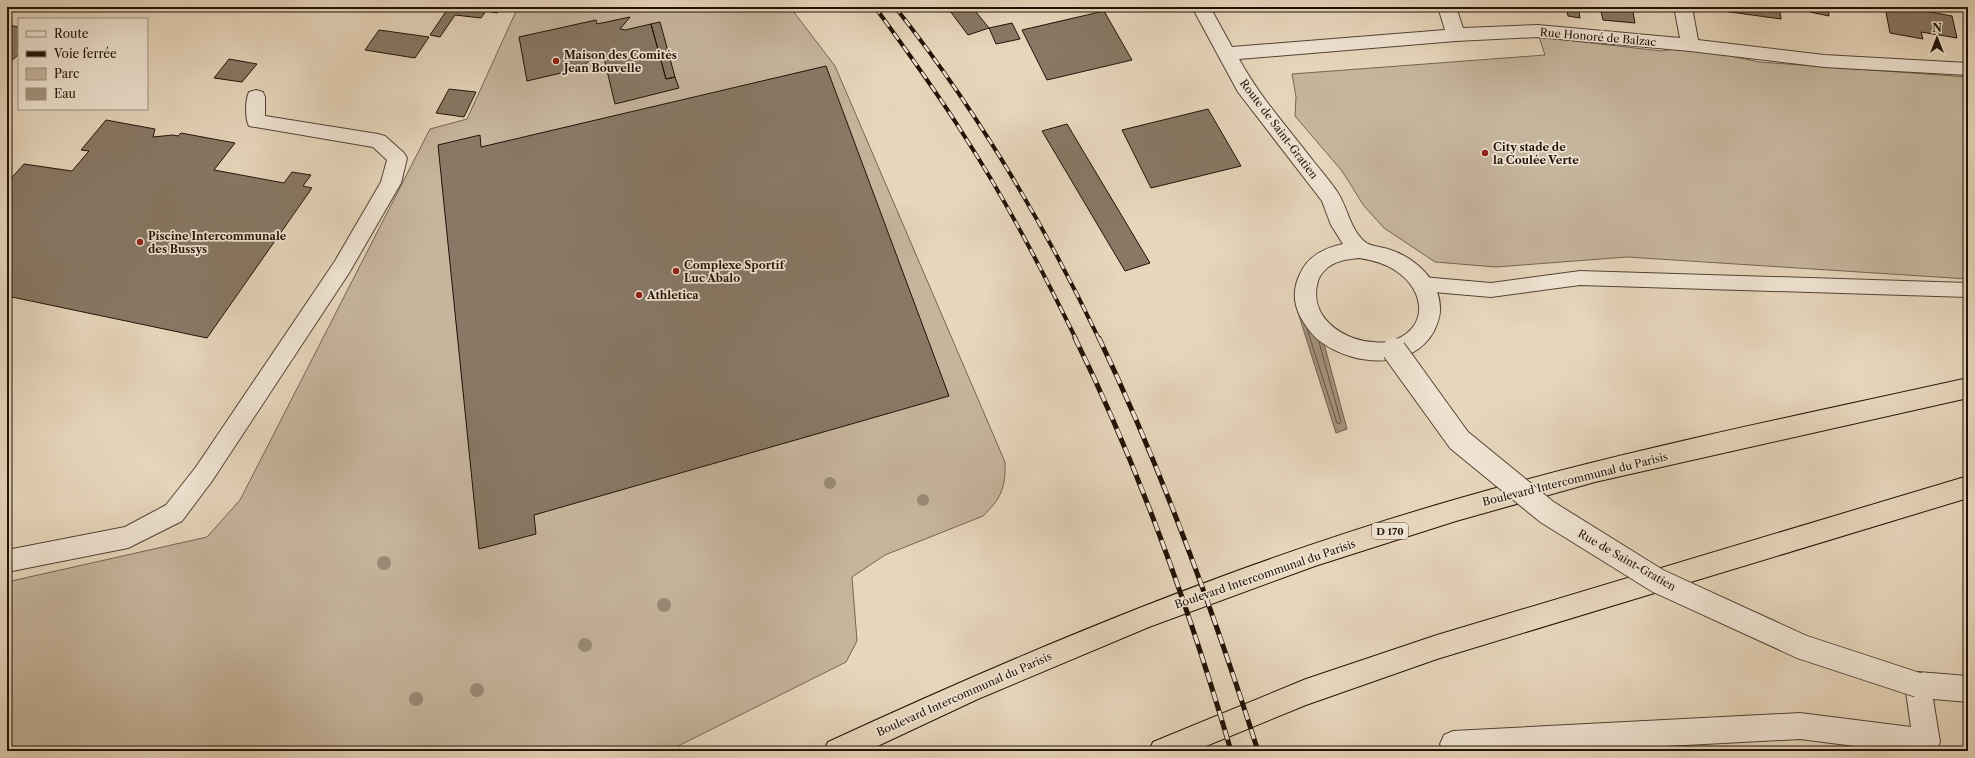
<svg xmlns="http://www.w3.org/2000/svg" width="1975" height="758" viewBox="0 0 1975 758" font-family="'Libre Caslon Text',serif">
<rect width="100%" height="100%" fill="#e7d6bc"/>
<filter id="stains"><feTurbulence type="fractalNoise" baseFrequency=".005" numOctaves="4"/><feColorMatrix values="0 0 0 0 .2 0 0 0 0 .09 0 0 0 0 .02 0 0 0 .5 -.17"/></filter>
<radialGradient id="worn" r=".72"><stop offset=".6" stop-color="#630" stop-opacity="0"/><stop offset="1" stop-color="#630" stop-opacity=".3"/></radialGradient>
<path fill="#c6b59d" stroke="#746452" d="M 518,7 L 790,7 L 835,66 L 1005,462 C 1006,487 1001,499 983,516 L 885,555 L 852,577 L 857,641 L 846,662 L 668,751 L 7,751 L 7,582 L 207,537 L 240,500 L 430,129 L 467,119 Z
M 1539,37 L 1661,51 L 1690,47 L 1759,62 L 1968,77 L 1968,279 L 1627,257 L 1496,267 L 1435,262 L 1384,228 L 1364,206 L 1342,171 L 1295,116 L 1296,97 L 1292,74 L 1545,55 Z"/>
<path fill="#a4937e" stroke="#705f4e" d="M 1305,273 L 1347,429 L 1336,433 L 1296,306 L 1296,284 Z"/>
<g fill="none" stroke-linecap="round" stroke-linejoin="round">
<path stroke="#635242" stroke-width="1" d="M 1307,329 L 1337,423 L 1339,424 L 1341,422 L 1319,342"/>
</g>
<path fill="#887865" stroke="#221207" d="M 449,7 L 501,7 L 497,13 L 486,11 L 481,18 L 455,15 L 440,37 L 430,35 Z
M 947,7 L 972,7 L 989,28 L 968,35 Z
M 1377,7 L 1407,7 L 1407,8 L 1378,8 Z
M 1566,7 L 1578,7 L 1580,18 L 1568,16 Z
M 1600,7 L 1632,7 L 1635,23 L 1603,20 Z
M 1722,7 L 1779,7 L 1781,19 L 1723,11 Z
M 1809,7 L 1828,7 L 1829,16 L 1810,12 Z
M 1885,7 L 1903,7 L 1952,16 L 1957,38 L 1921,32 L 1923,39 L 1890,33 Z
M 1104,11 L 1132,60 L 1047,80 L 1022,30 Z
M 630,17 L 620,29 L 625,30 L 651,24 L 666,79 L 675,77 L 679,88 L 615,104 L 603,54 L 597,52 L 582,68 L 527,81 L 519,37 L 596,20 L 597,24 Z
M 660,22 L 675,77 L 666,79 L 651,24 Z
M 1012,23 L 1020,39 L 996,44 L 989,28 Z
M 8,25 L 19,27 L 19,54 L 8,64 Z
M 379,30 L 429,37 L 415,58 L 365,50 Z
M 229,59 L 257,64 L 242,82 L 214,78 Z
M 826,66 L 949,396 L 534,515 L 536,534 L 479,549 L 438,145 L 480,135 L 481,147 Z
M 449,89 L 476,92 L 464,117 L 436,113 Z
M 1208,109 L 1241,166 L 1151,188 L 1122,130 Z
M 106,120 L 155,129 L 153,137 L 173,135 L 178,136 L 181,133 L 235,143 L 214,170 L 284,183 L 292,172 L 311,175 L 303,186 L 312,188 L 207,338 L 7,296 L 7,183 L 24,164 L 72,171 L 89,151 L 81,150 Z
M 1067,124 L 1150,263 L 1125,271 L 1042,131 Z"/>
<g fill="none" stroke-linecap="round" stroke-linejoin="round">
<defs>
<path id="lane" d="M 1580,271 L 1968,283 L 1968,297 L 1580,285 L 1491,297 L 1422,291 L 1416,289 L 1413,284 L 1416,279 L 1422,277 L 1491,283 Z"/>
<path id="street" d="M 1192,7 L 1210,7 L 1232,47 L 1445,30 L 1438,7 L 1456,7 L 1463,28 L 1538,25 L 1680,38 L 1674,7 L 1692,7 L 1698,40 L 1824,55 L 1968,63 L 1968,75 L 1824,67 L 1690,51 L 1538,37 L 1456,41 L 1239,59 C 1259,96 1288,128 1314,162 C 1322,172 1331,182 1338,193 C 1348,209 1350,229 1365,242 C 1369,246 1382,247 1388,249 C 1414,257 1441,280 1440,310 C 1440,318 1437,324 1434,331 C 1413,370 1356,366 1324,344 C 1313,337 1306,327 1300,316 C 1293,302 1293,288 1300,274 C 1308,256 1324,248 1343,244 L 1331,225 L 1322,201 L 1238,92 ZM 1359,258 C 1372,260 1385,263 1396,271 C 1424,289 1430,326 1395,340 C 1389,343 1381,343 1374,342 C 1345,341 1310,319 1317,285 C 1319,273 1329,264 1341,261 C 1347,259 1353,259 1359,258 Z
M 256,90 L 263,92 L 265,97 L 265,116 L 378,134 L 385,136 L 404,153 L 407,158 L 401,183 L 349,273 L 212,481 L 182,521 L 128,548 L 7,572 L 7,550 L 125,527 L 166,505 L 196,467 L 335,261 L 381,182 L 387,160 L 373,147 L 249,126 C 245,118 245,101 249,92 Z
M 1918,672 L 1968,676 L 1968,702 L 1933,699 L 1940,742 L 1936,751 L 1894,751 L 1800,739 L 1572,751 L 1443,751 L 1440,744 L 1444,735 L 1453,731 L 1800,713 L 1911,727 L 1905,685 L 1909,676 Z"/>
<path id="highway" d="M 1968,378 L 1968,398 L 1595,482 L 1456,521 L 1315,566 L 1149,627 L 978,699 L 867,751 L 824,751 L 828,742 C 1032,648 1241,561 1457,499 C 1625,450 1797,416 1968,378 Z
M 1968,476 L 1968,498 L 1437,659 L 1306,705 L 1194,751 L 1149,751 L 1153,742 L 1306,679 L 1437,635 Z"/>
</defs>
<use href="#lane" stroke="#534334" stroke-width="2"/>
<use href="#street" stroke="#534334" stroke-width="2"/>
<use href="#highway" stroke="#221207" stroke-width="2"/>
<use href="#lane" fill="#efe4d3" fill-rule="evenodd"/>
<use href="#street" fill="#efe4d3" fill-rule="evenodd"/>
<use href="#highway" fill="#e7d6bc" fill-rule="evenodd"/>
<defs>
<path id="rail-far1" d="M 875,7 C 906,50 937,92 965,137 C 1007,202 1042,270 1076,339
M 895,7 C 976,109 1043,222 1099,339"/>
<path id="rail" d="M 1075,338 C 1140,470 1190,611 1231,751
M 1099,338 C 1163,472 1213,610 1258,751"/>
</defs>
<use href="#rail-far1" stroke="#221207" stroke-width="4"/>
<use href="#rail" stroke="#221207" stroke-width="5"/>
<use href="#rail-far1" stroke="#efe4d3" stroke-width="2.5" stroke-dasharray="8" stroke-linecap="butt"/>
<use href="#rail" stroke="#efe4d3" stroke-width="3.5" stroke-dasharray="10" stroke-linecap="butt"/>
<defs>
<path id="street-bridge" d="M 1394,350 L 1459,440 L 1547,512 L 1658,581 L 1802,647 L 1918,685"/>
</defs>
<use href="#street-bridge" stroke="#534334" stroke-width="26" stroke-linecap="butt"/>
<use href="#street-bridge" stroke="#efe4d3" stroke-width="24"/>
</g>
<g fill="#9a8a76">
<circle cx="830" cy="483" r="6"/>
<circle cx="923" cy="500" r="6"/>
<circle cx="384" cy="563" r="7"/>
<circle cx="664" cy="605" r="7"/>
<circle cx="585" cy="645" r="7"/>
<circle cx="477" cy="690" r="7"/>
<circle cx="416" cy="699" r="7"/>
</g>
<g fill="#8f2418" stroke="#efe4d3" stroke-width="1.5">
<circle cx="556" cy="61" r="4"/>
<circle cx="1485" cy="153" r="4"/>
<circle cx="140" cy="242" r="4"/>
<circle cx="676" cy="271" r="4"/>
<circle cx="639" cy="295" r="4"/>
</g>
<g text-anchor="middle" stroke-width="3.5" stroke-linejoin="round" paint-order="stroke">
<rect fill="#efe4d3" stroke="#605144" stroke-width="1" x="1372" y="523" width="36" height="16" rx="3"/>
<g font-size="10" font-weight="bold" fill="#221207">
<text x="1390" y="535">D 170</text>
</g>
<g font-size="11" fill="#221207" stroke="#efe4d3">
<text transform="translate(1598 37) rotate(5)" y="4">Rue Honoré de Balzac</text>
<text transform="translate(1279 129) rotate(53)" y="4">Route de Saint-Gratien</text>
<text transform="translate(1575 479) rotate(-14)" y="4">Boulevard Intercommunal du Parisis</text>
<text transform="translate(1627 560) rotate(30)" y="4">Rue de Saint-Gratien</text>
<text transform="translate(1265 574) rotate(-19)" y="4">Boulevard Intercommunal du Parisis</text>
<text transform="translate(964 694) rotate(-24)" y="4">Boulevard Intercommunal du Parisis</text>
</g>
<g font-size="11" font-weight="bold" fill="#221207" stroke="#efe4d3" text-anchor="start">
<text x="564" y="59">Maison des Comités<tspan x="564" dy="13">Jean Bouvelle</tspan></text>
<text x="1493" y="151">City stade de<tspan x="1493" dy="13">la Coulée Verte</tspan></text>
<text x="148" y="240">Piscine Intercommunale<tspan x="148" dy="13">des Bussys</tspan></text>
<text x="684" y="269">Complexe Sportif<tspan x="684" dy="13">Luc Abalo</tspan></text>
<text x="647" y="299">Athletica</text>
</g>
</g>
<rect width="1975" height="758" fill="none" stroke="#e7d6bc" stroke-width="24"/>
<rect x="8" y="8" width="1959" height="742" fill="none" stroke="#221207" stroke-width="2"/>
<rect x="12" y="12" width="1951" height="734" fill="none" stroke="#221207"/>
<rect x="18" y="18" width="130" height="92" fill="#efe4d3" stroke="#9d9081"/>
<rect x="26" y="31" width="20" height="6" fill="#efe4d3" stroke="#9d9081"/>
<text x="54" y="38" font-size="12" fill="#221207">Route</text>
<rect x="26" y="51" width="20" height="6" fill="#221207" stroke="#9d9081"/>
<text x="54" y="58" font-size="12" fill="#221207">Voie ferrée</text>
<rect x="26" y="68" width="20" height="12" fill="#c6b59d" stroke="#9d9081"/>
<text x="54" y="78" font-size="12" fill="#221207">Parc</text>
<rect x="26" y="88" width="20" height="12" fill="#a4937e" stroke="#9d9081"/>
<text x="54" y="98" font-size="12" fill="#221207">Eau</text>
<g transform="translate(1937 38)" stroke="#efe4d3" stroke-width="3" paint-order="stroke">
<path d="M0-3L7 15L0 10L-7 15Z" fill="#221207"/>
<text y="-6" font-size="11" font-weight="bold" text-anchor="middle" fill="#221207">N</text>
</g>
<rect width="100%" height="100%" filter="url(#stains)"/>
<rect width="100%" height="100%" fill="url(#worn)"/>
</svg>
